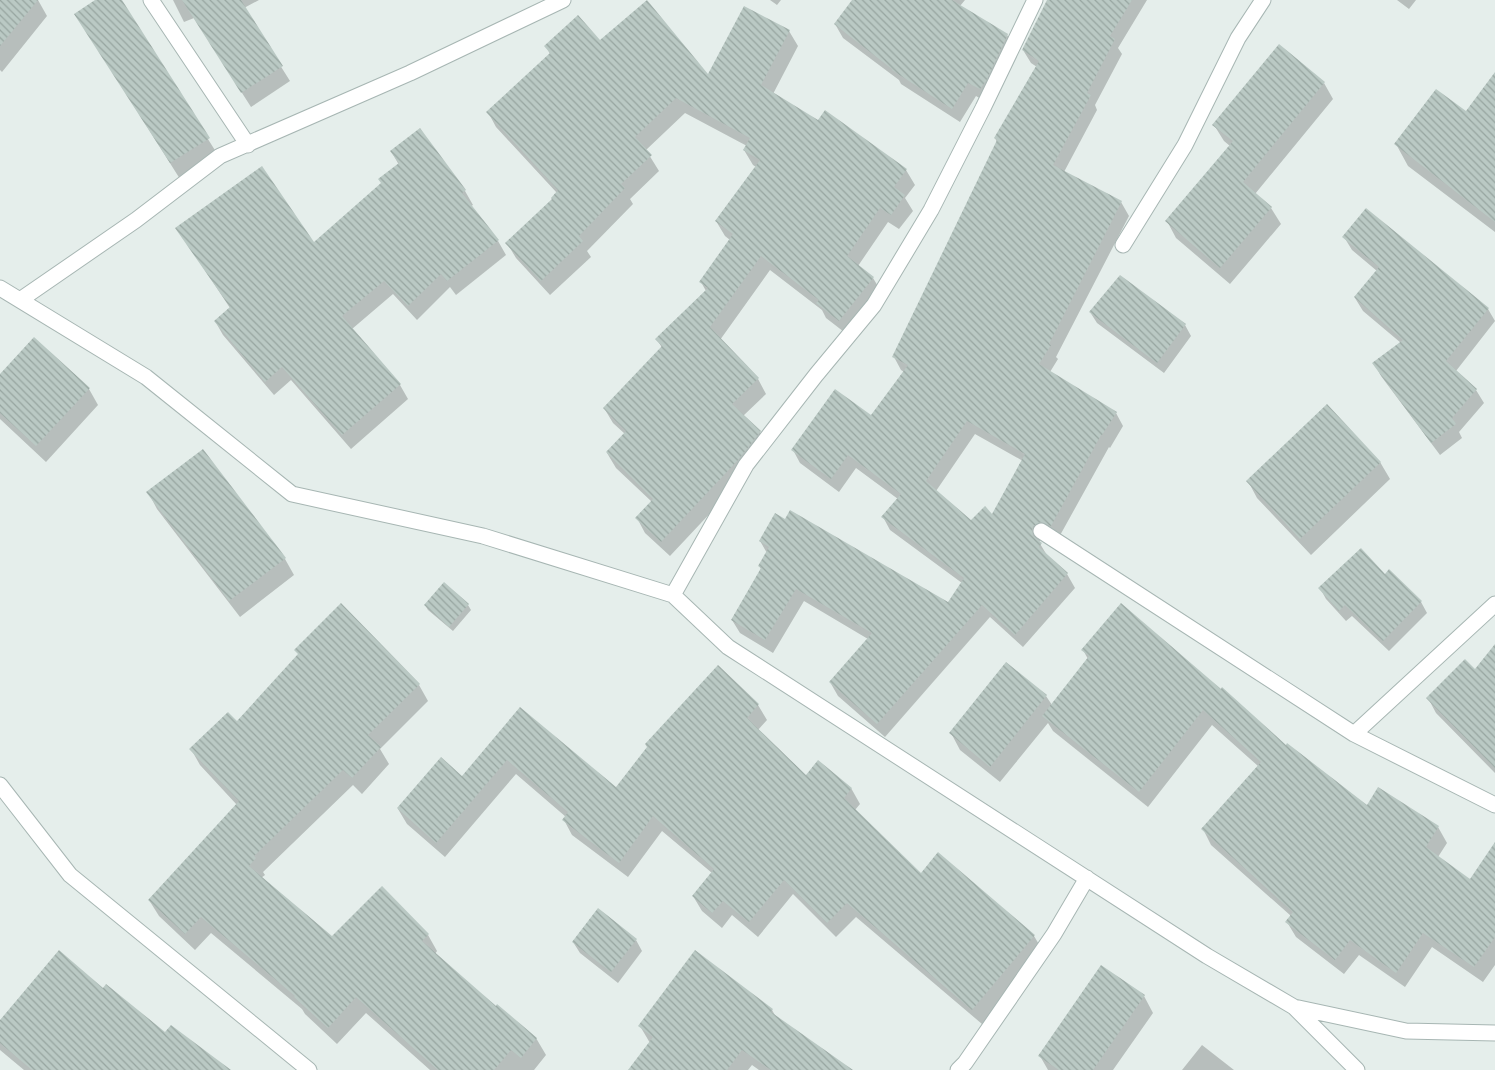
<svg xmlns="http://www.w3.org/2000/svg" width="1495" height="1070" viewBox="0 0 1495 1070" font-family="Figtree,sans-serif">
<defs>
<pattern id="building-back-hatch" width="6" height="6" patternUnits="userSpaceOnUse" patternTransform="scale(1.25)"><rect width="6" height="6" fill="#bac9c4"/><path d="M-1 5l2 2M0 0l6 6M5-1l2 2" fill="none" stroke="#97a5a0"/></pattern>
</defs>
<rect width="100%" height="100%" fill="#e5eeeb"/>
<path fill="#0003" fill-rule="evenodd" d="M 0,0 L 38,0 L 47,16 L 2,72 L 0,70 Z
M 98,0 L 120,0 L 218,155 L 180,179 L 86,30 Z
M 173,0 L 259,0 L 244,8 L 290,81 L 251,107 L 194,18 L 184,22 Z
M 770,0 L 781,0 L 777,5 Z
M 880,0 L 965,0 L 960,6 L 1007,35 L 1015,49 L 988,103 L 976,96 L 960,122 L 901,84 L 899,80 L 843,38 L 835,24 Z
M 1049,0 L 1147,0 L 1118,48 L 1122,54 L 1095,105 L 1097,110 L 1064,172 L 1121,202 L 1129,216 L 1056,357 L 1058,359 L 1050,372 L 1116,413 L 1123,426 L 1110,448 L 1109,447 L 1058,539 L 1041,539 L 1039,542 L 1048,557 L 1067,574 L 1075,588 L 1023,647 L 990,617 L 885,737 L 838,696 L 830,682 L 868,639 L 804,601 L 773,653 L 740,633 L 732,620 L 761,569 L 759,566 L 767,553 L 760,541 L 949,604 L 962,583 L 890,530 L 883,517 L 898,499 L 856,468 L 839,492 L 800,463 L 793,450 L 871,417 L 904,372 L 901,370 L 894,357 L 997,142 L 995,138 L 1037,67 L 1031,63 L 1023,50 ZM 975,434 L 1023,461 L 993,516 L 971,522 L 936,491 Z
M 1397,0 L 1416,0 L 1409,9 Z
M 789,31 L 798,46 L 773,94 L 819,122 L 906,170 L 915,185 L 905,198 L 913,211 L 899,229 L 888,222 L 858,266 L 873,278 L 882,293 L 848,335 L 826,318 L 822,310 L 770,270 L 720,340 L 758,379 L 766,394 L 743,416 L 760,432 L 768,447 L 746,475 L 670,556 L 645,533 L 637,518 L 652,502 L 616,468 L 607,453 L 625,434 L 613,423 L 604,408 L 662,348 L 657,339 L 706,291 L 701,282 L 730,240 L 725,236 L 716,221 L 756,167 L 753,165 L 744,150 L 747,146 L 685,113 L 646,150 L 659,171 L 630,199 L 633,204 L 587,251 L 591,257 L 550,295 L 516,258 L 507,243 L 553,200 L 557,193 L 496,127 L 488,112 L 550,54 L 546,46 L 600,41 L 709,76 Z
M 1324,83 L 1333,99 L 1255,194 L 1271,208 L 1281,224 L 1230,284 L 1176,238 L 1167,221 L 1230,146 L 1224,141 L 1214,125 Z
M 1495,91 L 1495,232 L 1408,166 L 1396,144 L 1466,113 Z
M 391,151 L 465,191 L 473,205 L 471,206 L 498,241 L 506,255 L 456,295 L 450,287 L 417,320 L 393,294 L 352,329 L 400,385 L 408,399 L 351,449 L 291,380 L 274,395 L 223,335 L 215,321 L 230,308 L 177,228 L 314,244 L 382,184 L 399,165 Z
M 1344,237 L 1488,309 L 1495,321 L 1456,371 L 1476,390 L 1484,403 L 1459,432 L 1462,438 L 1440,455 L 1381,376 L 1374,363 L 1401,343 L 1363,311 L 1355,298 L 1377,271 L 1352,250 Z
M 1090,312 L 1185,325 L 1191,336 L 1164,373 L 1097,323 Z
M 0,376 L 89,389 L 98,405 L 46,462 L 0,419 Z
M 1380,462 L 1390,479 L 1311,555 L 1257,498 L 1248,481 Z
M 148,492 L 285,559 L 294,575 L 240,617 L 157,509 Z
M 1385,576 L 1421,602 L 1427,613 L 1389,651 L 1352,616 L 1346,621 L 1326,599 L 1320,588 Z
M 425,605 L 468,605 L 471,610 L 453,631 L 428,610 Z
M 296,650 L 419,685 L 428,701 L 380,749 L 389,764 L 362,794 L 353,785 L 263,872 L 265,875 L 261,878 L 332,938 L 428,935 L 437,951 L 435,954 L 496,1008 L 536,1038 L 546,1055 L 534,1070 L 430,1070 L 366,1013 L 337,1044 L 305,1014 L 302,1009 L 211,933 L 195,950 L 159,916 L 149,900 L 237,805 L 200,765 L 191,749 L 237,723 L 299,655 Z
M 1083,650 L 1286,747 L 1367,807 L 1438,827 L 1447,843 L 1438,857 L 1471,881 L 1495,868 L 1495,965 L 1483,982 L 1432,947 L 1405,987 L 1359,955 L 1344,974 L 1296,937 L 1287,922 L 1291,916 L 1211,845 L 1203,829 L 1258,766 L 1212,725 L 1148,807 L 1053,731 L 1048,723 L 1000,782 L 960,750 L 951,733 L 1046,696 L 1052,705 L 1088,659 Z
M 1495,652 L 1495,773 L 1436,713 L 1428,698 L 1475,671 Z
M 718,667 L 758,705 L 767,720 L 758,730 L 806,777 L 851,788 L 860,804 L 855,810 L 921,875 L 1034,936 L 1043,951 L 982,1024 L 856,917 L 836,937 L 793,894 L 758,937 L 732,915 L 722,928 L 702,911 L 693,896 L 712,873 L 662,831 L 628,877 L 572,835 L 564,820 L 566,817 L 516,774 L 445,857 L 407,824 L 398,809 L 462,778 L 520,709 L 617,789 Z
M 636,940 L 642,951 L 618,983 L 580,953 L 573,942 Z
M 1144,996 L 1153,1013 L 1113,1070 L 1048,1070 L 1040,1056 Z
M 772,1010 L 776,1017 L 851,1070 L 759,1070 L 752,1065 L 748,1070 L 630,1070 L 650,1043 L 640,1026 Z
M 0,1022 L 165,1034 L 229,1070 L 24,1070 L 0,1050 Z
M 1202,1045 L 1234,1070 L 1182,1070 Z"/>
<path fill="url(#building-back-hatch)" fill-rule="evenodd" d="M 0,0 L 38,0 L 0,46 Z
M 95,0 L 122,0 L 210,138 L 170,163 L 74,14 Z
M 182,0 L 241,0 L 283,66 L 241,93 Z
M 647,0 L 708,74 L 744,6 L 790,30 L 761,85 L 818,120 L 825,110 L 907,169 L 894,187 L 905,195 L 891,215 L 880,208 L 847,256 L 874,277 L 839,321 L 816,303 L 819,300 L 761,256 L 710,327 L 759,378 L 732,404 L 761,431 L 738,460 L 661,542 L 635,518 L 653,499 L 606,452 L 626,431 L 603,408 L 662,346 L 655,339 L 708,288 L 699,282 L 733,234 L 715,221 L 760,160 L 743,150 L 750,138 L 676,98 L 635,137 L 652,155 L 621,184 L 625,188 L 579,236 L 583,241 L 541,281 L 505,243 L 552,199 L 551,198 L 558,190 L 486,112 L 550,53 L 544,46 L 578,15 L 600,40 Z
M 852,0 L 952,0 L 1008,34 L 986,81 L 980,89 L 968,83 L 952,109 L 892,70 L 892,69 L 834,24 Z
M 1047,0 L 1132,0 L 1110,36 L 1115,39 L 1087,93 L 1091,95 L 1053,165 L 1122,201 L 1049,344 L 1051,345 L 1039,364 L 1117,412 L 1102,435 L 1101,435 L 1051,526 L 1041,522 L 1033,526 L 1032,530 L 1033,536 L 1042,543 L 1039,547 L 1068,573 L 1015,635 L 982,605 L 877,724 L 829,682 L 872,633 L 796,589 L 765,640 L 731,620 L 761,568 L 758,566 L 769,547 L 759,541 L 775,513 L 785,519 L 790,510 L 948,602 L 964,578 L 881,517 L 901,494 L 848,455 L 831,479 L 791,450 L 835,389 L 871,415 L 908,365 L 892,357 L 997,140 L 994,138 L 1039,61 L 1022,50 ZM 967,421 L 1025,454 L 992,514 L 985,506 L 971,520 L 926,481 Z
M 1279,44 L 1325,82 L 1243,182 L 1272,207 L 1220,268 L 1165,221 L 1233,141 L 1212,125 Z
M 1495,72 L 1495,222 L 1394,144 L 1436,89 L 1466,111 Z
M 420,128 L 466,190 L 462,193 L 499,240 L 447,281 L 441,274 L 408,306 L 384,281 L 342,316 L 401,384 L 342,435 L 282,367 L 265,382 L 214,321 L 230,307 L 175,228 L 262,166 L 314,242 L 381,183 L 378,179 L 399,163 L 390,151 Z
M 1366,208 L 1489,308 L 1446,361 L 1477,389 L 1452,418 L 1456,424 L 1431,443 L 1372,363 L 1403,340 L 1354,297 L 1379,267 L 1342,237 Z
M 1120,275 L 1186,324 L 1157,363 L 1089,312 Z
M 34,337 L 90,388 L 36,446 L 0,413 L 0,374 Z
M 1327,404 L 1381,462 L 1300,539 L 1246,481 Z
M 203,449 L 286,558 L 229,601 L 146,492 Z
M 1361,548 L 1385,574 L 1389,569 L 1422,601 L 1383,641 L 1345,605 L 1339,611 L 1318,588 Z
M 444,582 L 469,604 L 449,627 L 424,605 Z
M 341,603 L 420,684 L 368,735 L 381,747 L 352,778 L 343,770 L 254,856 L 256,858 L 249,866 L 332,936 L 382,886 L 429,934 L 422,941 L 496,1006 L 497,1004 L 537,1038 L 521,1058 L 511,1050 L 494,1070 L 438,1070 L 356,997 L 328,1028 L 294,997 L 295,996 L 201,917 L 185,934 L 148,900 L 239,801 L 189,749 L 228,712 L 237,721 L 298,654 L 294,650 Z
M 1121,603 L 1221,689 L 1222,687 L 1286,745 L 1287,743 L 1367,805 L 1378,787 L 1439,826 L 1426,847 L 1470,879 L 1495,842 L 1495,937 L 1474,967 L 1423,933 L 1396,973 L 1350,940 L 1335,960 L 1285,922 L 1293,912 L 1201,829 L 1261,762 L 1203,710 L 1139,792 L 1042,716 L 1089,656 L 1081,650 Z
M 1495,644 L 1495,768 L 1426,698 L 1465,659 L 1475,669 Z
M 1006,662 L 1047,695 L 990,767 L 949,733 Z
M 718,665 L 759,704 L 747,718 L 806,775 L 818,760 L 852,788 L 844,798 L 921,873 L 938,852 L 1035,935 L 972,1010 L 847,903 L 827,923 L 784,880 L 749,922 L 723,901 L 712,913 L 692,896 L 714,869 L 653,816 L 619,863 L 562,820 L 568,812 L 507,760 L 436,843 L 397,808 L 441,757 L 462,776 L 520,707 L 616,787 L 647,747 L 645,744 Z
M 598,908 L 637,939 L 611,972 L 572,942 Z
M 59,950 L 103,988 L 106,984 L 165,1032 L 171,1025 L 231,1070 L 32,1070 L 0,1043 L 0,1020 Z
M 695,950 L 773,1009 L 771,1012 L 853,1070 L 771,1070 L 742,1050 L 727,1070 L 628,1070 L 653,1037 L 638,1026 Z
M 1101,965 L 1145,995 L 1093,1070 L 1059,1070 L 1038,1056 Z"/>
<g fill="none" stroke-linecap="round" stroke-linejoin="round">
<defs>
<path id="minor" d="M 151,0 L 248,145
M 1123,245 L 1185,145 L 1238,38 L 1263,0
M 0,288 L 146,377 L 292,494 L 483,536 L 673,595 L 728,647 L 1207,956 L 1294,1007 L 1406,1031 L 1495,1033
M 20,300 L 136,220 L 220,156 L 410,73 L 563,0
M 1041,531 L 1354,734 L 1495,805
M 673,595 L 746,465 L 816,375 L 874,305 L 931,210 L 983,108 L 1035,0
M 1354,734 L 1495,604
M 0,785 L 70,875 L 309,1070
M 1294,1007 L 1357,1070
M 958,1070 L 965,1063 L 1054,934 L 1087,878"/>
</defs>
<use href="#minor" stroke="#a7b6b3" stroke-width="17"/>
<use href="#minor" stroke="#fff" stroke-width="15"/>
</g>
</svg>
